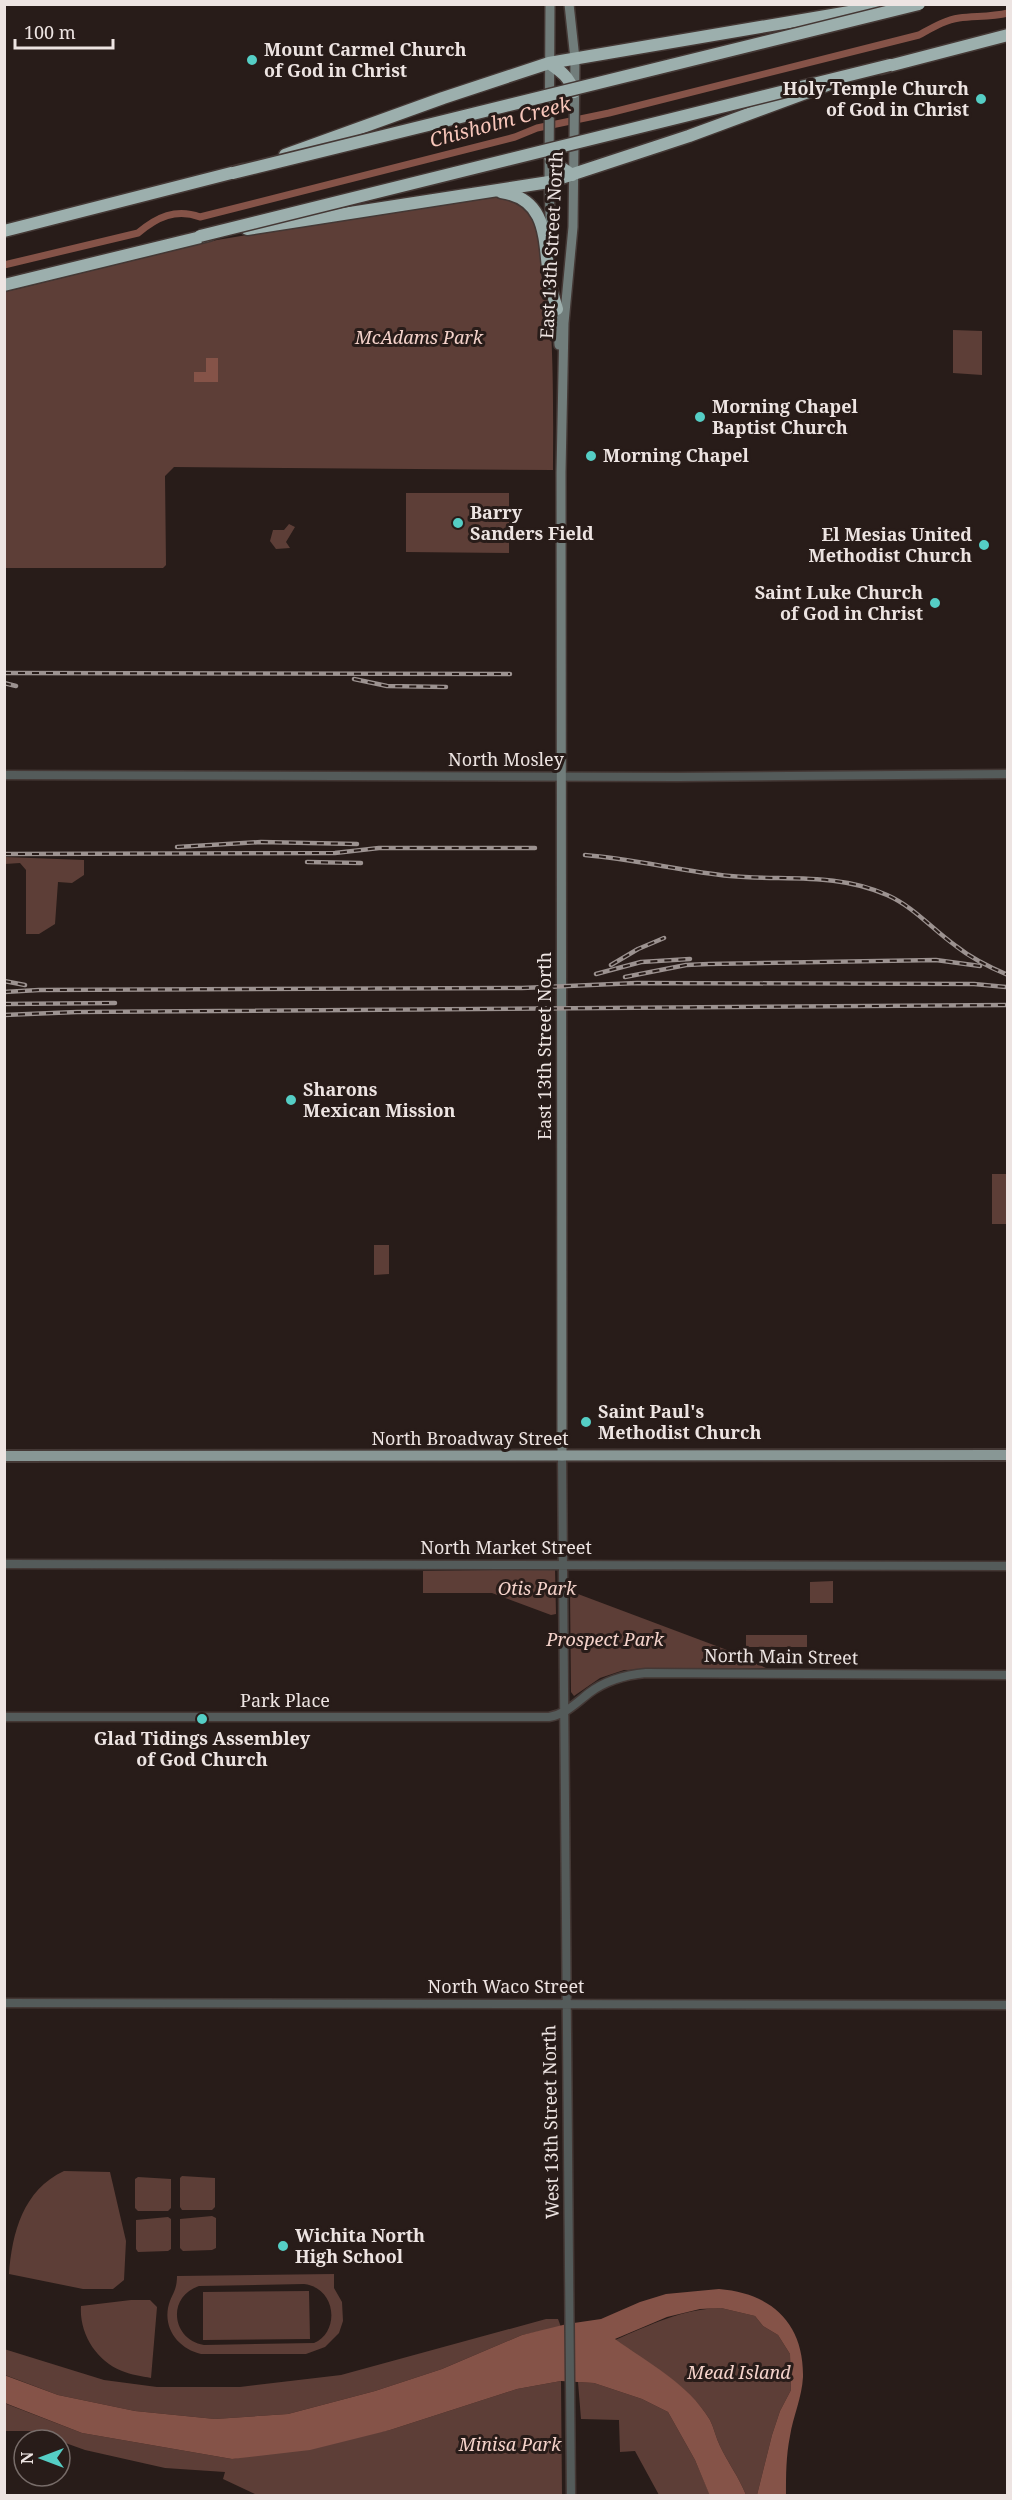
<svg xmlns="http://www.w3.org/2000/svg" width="1012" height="2500" viewBox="0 0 1012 2500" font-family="'Noto Serif',serif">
<rect width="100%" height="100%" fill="#281c19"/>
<path fill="#5d3e37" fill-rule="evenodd" d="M 496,196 C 506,196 518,199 526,206 C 557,233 553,424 553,470 L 174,467 L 165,476 L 166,565 L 163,568 L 5,568 L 5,292 L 217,240 L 467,198 Z
M 953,330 L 982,331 L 982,375 L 953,373 Z
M 406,493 L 509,493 L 509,553 L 406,552 Z
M 289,524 L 295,527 L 286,542 L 290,548 L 276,549 L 270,541 L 273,530 L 284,530 Z
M 5,857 L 84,860 L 84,875 L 72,883 L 58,882 L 55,924 L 39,934 L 26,934 L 26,870 L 20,863 L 5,864 Z
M 992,1174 L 1007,1174 L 1007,1224 L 992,1224 Z
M 374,1245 L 389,1245 L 389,1274 L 374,1275 Z
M 555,1569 L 556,1614 L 551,1615 L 492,1593 L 423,1593 L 423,1571 Z
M 833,1581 L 833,1603 L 810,1603 L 810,1582 Z
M 570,1591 L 727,1650 L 766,1668 L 624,1670 L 600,1678 L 574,1696 L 571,1692 Z
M 746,1635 L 807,1635 L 807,1647 L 746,1647 Z
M 64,2171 L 110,2172 L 126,2241 L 124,2280 L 113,2289 L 83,2289 L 9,2274 C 12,2233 23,2190 64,2171 Z
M 182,2176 L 215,2178 L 215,2207 L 212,2210 L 182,2210 L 180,2207 L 180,2178 Z
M 138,2177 L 171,2179 L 171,2208 L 168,2211 L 138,2211 L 135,2208 L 135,2179 Z
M 212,2216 L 216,2218 L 216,2248 L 212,2250 L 183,2251 L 180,2248 L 180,2219 Z
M 168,2217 L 171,2219 L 171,2249 L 168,2251 L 138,2252 L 136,2249 L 136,2220 Z
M 334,2274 L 334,2288 L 342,2302 L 343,2321 L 339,2333 L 325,2347 L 306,2354 L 201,2354 C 180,2349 164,2331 168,2308 C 171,2294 177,2292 177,2276 ZM 304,2284 C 337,2288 340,2332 314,2343 L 204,2345 C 172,2340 166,2297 199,2286 Z
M 309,2291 L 310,2339 L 203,2340 L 203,2292 Z
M 131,2300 L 150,2300 L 157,2307 L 151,2378 C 142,2376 131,2375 122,2371 C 96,2361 79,2333 81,2306 Z
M 721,2308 L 755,2316 L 763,2326 L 778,2335 L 790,2354 L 791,2390 L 780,2411 L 772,2435 L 757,2495 L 746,2495 C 739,2477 728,2463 720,2446 C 716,2438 714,2428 710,2420 C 689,2385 647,2363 615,2340 C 650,2325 682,2309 721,2308 Z
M 546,2319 L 558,2319 L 561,2327 L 522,2335 L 442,2369 L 375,2391 L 288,2414 L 215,2419 L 135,2411 L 58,2395 L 5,2375 L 4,2349 L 104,2380 L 157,2387 L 240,2387 L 341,2375 Z
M 561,2381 L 562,2495 L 257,2495 L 223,2479 L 225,2472 L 165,2468 L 85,2450 L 32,2431 L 5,2431 L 4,2403 L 82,2433 L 232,2459 L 390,2430 L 517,2389 Z
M 578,2382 L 594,2383 L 642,2399 L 668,2412 L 695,2460 L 710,2495 L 659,2495 L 635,2451 L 620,2452 L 619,2420 L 581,2419 Z"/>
<path fill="#855348" d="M 206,358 L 218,358 L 218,382 L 194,382 L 194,372 L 206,372 Z
M 719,2289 C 771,2293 804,2323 803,2377 C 802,2397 793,2417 790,2436 C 786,2456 786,2475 786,2495 L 757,2495 L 772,2435 L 780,2411 L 791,2390 L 790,2354 L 778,2335 L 763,2326 L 755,2316 L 721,2308 L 700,2309 L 667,2317 L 615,2339 C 648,2363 688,2383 710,2420 C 714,2428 716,2438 720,2446 C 728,2463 739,2477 746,2495 L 710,2496 L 695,2460 L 668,2412 L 642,2399 L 594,2383 L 561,2381 L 517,2389 L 390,2430 L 310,2450 L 232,2459 L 82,2433 L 5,2403 L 4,2375 L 58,2395 L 135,2411 L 215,2419 L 288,2414 L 375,2391 L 442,2369 L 522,2335 L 567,2324 L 601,2319 L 640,2302 L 666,2294 Z"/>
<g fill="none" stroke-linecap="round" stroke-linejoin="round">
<path stroke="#855348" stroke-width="7" d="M 4,265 L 138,233 C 157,217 176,208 200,217 L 515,137 L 537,128 L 609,113 L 919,35 C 932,28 945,20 959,18 C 976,16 991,17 1008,13"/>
<defs>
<path id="tertiary" d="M 4,775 L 678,777 L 1008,774
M 562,1456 L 571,2496
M 4,1564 L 1008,1566
M 4,1717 L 549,1717 C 566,1714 575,1704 589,1693 C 606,1680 624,1675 646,1673 L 1008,1675
M 4,2003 L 1008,2005"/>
<path id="secondary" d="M 550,4 L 549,182 L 551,249
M 556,305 L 559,345
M 562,1456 L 561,472 L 564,323 L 573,227 L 575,59 L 569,4"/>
<path id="primary" d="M 4,1456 L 1008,1455"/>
<path id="motorway" d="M 549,63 C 562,72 569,77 574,92
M 881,68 L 1008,35
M 285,155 L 443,98 L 549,63 L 896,4
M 549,155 L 556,164 L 572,175
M 501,192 C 548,199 544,239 549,277 C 550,287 554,298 557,309
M 247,229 L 549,182 L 689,136 L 827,85
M 4,231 L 243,170
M 4,285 L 209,235"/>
</defs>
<use href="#tertiary" stroke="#443835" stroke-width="11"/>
<use href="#secondary" stroke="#443835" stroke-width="12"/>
<use href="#primary" stroke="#443835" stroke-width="14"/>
<use href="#motorway" stroke="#443835" stroke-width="15"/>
<use href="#tertiary" stroke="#545b5a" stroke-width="8"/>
<use href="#secondary" stroke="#717d7b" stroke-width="9"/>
<use href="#primary" stroke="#889795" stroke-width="10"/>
<use href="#motorway" stroke="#9cafad" stroke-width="12"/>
<defs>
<path id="rail" d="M 4,673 L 510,674
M 354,679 L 387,686 L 446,687
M 4,683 L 16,686
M 177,847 L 261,842 L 357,844
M 4,854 L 335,853 L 379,848 L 535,848
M 585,855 C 634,859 681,871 730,876 C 783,881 836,872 887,895 C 914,907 932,929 956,946 C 971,958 989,967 1008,975
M 307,862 L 361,863
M 611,965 L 638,949 L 664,938
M 596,974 L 641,962 L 690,959
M 625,977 L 686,965 L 709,964 L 936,960 L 980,966
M 4,981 L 25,985
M 4,992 L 39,990 L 522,988 L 637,983 L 974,984 L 1006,987
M 4,1004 L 115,1003
M 4,1015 L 77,1012 L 1008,1005"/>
</defs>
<use href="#rail" stroke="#9c9290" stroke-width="4.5"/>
<use href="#rail" stroke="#281c19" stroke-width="2" stroke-dasharray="7" stroke-linecap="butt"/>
<defs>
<path id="motorway-bridge" d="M 233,173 L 919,4
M 200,236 L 890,65"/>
</defs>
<use href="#motorway-bridge" stroke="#443835" stroke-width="15" stroke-linecap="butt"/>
<use href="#motorway-bridge" stroke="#9cafad" stroke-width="12"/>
</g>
<g fill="#55cec5" stroke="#281c19" stroke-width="2">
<circle cx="252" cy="60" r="6"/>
<circle cx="981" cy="99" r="6"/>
<circle cx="700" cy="417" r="6"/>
<circle cx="591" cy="456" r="6"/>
<circle cx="458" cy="523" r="6"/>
<circle cx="984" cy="545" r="6"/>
<circle cx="935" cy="603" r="6"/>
<circle cx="291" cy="1100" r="6"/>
<circle cx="586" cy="1422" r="6"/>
<circle cx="202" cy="1719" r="6"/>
<circle cx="283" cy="2246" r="6"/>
</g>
<g text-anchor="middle" stroke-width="6" stroke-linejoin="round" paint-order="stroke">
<g font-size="18" font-weight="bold" fill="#ede4e2" stroke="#281c19" text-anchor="start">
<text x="264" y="56">Mount Carmel Church<tspan x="264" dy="21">of God in Christ</tspan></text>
<text x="969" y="95" text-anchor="end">Holy Temple Church<tspan x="969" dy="21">of God in Christ</tspan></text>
<text x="712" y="413">Morning Chapel<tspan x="712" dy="21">Baptist Church</tspan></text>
<text x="603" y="462">Morning Chapel</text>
<text x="470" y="519">Barry<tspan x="470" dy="21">Sanders Field</tspan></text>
<text x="972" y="541" text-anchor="end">El Mesias United<tspan x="972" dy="21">Methodist Church</tspan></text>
<text x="923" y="599" text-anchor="end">Saint Luke Church<tspan x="923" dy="21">of God in Christ</tspan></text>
<text x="303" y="1096">Sharons<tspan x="303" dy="21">Mexican Mission</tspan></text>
<text x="598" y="1418">Saint Paul's<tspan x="598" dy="21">Methodist Church</tspan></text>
<text x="202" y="1745" text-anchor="middle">Glad Tidings Assembley<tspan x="202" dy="21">of God Church</tspan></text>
<text x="295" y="2242">Wichita North<tspan x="295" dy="21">High School</tspan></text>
</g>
<g font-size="18" fill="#ede4e2" stroke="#281c19">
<text transform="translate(552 245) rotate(-87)" y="6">East 13th Street North</text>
<text x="506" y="766">North Mosley</text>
<text transform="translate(545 1046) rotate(-90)" y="6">East 13th Street North</text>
<text x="470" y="1445">North Broadway Street</text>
<text x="506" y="1554">North Market Street</text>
<text transform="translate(781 1657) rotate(1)" y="6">North Main Street</text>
<text x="285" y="1707">Park Place</text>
<text x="506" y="1993">North Waco Street</text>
<text transform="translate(551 2122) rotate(-91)" y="6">West 13th Street North</text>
</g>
<g font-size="18" font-style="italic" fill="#f5d3cb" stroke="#281c19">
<text x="419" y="344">McAdams Park</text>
<text x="537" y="1595">Otis Park</text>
<text x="605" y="1646">Prospect Park</text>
<text x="739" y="2379">Mead Island</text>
<text x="510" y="2451">Minisa Park</text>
</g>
<g font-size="20" font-style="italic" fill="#f8c6ba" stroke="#281c19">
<text transform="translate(500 122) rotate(-15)" y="7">Chisholm Creek</text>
</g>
</g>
<rect width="1012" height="2500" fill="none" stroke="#ede4e2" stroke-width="12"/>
<g transform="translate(42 2458) rotate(270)"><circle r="28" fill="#281c19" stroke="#776c69" stroke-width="1.5"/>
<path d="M0-4.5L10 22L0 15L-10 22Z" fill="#55cec5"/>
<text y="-9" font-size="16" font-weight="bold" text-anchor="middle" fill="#ede4e2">N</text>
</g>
<path d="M15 39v9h98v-9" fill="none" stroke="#ede4e2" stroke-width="3"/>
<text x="24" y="39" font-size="18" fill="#ede4e2" stroke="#281c19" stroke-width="4.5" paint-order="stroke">100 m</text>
</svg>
